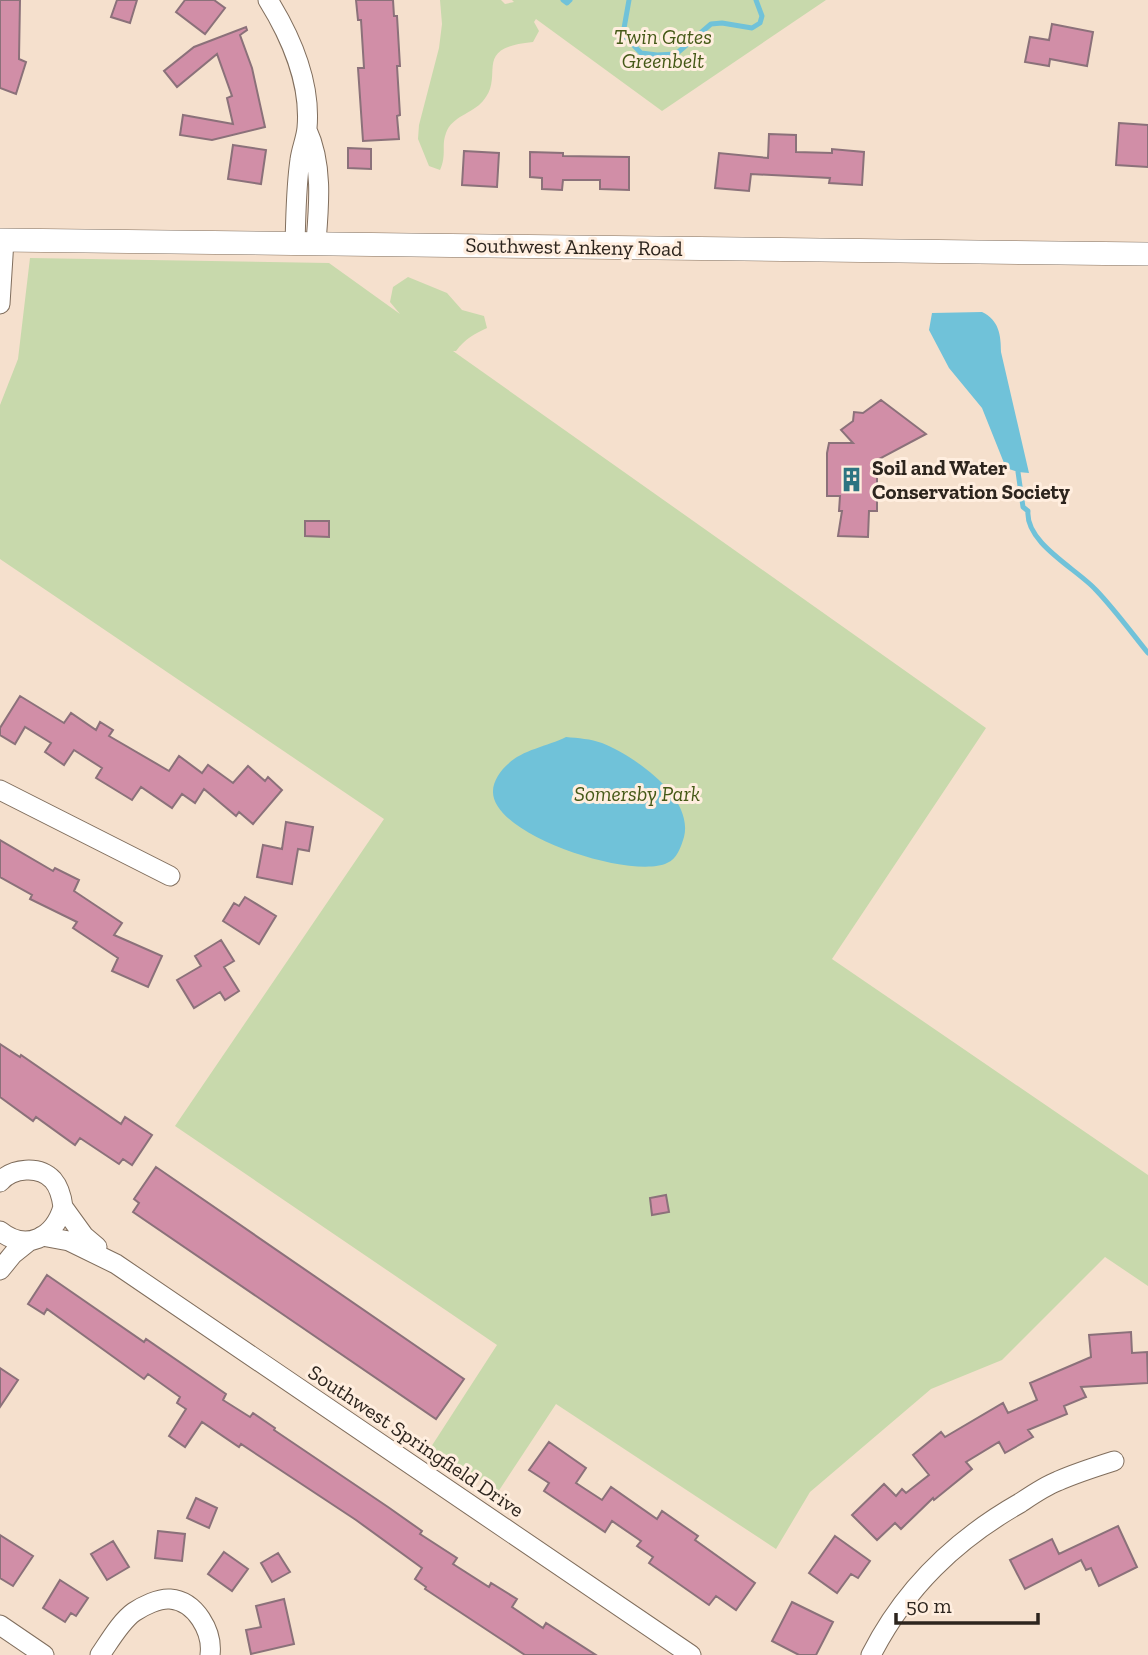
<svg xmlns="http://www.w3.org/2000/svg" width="1148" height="1655" viewBox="0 0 1148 1655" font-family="'Zilla Slab',serif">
<rect width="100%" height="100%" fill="#f5e0cd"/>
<path fill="#c8d9ac" d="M 440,0 L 501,0 L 505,4 L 514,2 L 512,0 L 826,0 L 662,111 L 536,19 L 534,22 L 539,31 L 533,42 C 470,48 506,75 483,101 C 472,114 452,116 446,133 C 441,146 447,154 440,170 L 429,166 L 418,139 L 419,125 L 439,48 L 442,24 Z
M 30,258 L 329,263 L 400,314 L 390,302 L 393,287 L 408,277 L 447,293 L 462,310 L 484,316 L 487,328 C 474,334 465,339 456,351 L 453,351 L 986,728 L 832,959 L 1148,1175 L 1148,1286 L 1105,1257 L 1002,1360 L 931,1389 L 810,1492 L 776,1549 L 556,1404 L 498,1492 L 431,1447 L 497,1345 L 175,1126 L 384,819 L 0,559 L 0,405 L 18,359 Z"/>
<path fill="#70c2d9" d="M 982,312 C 999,320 1001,335 1001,352 L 1029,473 L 1018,472 L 1006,468 L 982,408 L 949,368 L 929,330 L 932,313 Z
M 566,737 C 578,738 591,739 602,743 C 634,756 694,797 684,837 C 681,847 677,859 667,863 C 632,880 491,835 493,791 C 493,781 501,770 508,764 C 522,750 548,746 566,737 Z"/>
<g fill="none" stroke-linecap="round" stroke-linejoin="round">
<path stroke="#70c2d9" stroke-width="5" d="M 563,0 L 567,3 L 570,0
M 629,0 L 623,34 L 641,53 L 657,55 L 676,54 L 711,24 L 722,23 L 752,28 L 760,23 L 762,16 L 756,0
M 1018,472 L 1023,507 L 1028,511 C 1025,543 1077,569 1096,590 C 1115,610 1131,632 1148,653"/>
</g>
<path fill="#d18ea7" stroke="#8b717a" stroke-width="2" d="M 0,0 L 20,0 L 19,59 L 26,62 L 16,94 L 0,88 Z
M 117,0 L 137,0 L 130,23 L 111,17 Z
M 185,0 L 214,0 L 225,8 L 205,34 L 176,12 Z
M 356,0 L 393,0 L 394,16 L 397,16 L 400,66 L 397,66 L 400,115 L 397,116 L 399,139 L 363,141 L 358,68 L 364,68 L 361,20 L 358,20 Z
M 1052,24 L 1093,32 L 1087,66 L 1050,59 L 1049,66 L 1025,62 L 1030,37 L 1049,40 Z
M 246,27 L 247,30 L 240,35 L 252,68 L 265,127 L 212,140 L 180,135 L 183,115 L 233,124 L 227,98 L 232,96 L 217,54 L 177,87 L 164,71 L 194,47 Z
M 1119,123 L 1148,125 L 1148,167 L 1116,165 Z
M 769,134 L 796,135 L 796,152 L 832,153 L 832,149 L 864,152 L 862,185 L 829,183 L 830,178 L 751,174 L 749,191 L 715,188 L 719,153 L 768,158 Z
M 233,145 L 266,150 L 261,184 L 228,179 Z
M 348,148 L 371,149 L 371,169 L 348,168 Z
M 464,151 L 499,153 L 497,187 L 462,185 Z
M 530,152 L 563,153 L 563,156 L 629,157 L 629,190 L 600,189 L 600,180 L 563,180 L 562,190 L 542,189 L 542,178 L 530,177 Z
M 881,400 L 926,434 L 877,460 L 877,511 L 869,511 L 868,537 L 838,536 L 842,511 L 839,511 L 840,496 L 827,496 L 827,453 L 829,443 L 853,443 L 841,430 L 853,421 L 854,412 L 863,413 Z
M 305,521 L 329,521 L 329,537 L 305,536 Z
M 20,696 L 64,723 L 71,713 L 96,730 L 100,722 L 113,730 L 109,736 L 169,771 L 179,756 L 202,773 L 208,765 L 233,783 L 248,766 L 265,781 L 268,777 L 282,790 L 253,824 L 239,812 L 236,816 L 204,789 L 195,803 L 182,794 L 172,808 L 141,787 L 132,800 L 96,778 L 102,768 L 74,750 L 64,765 L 45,752 L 51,743 L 25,727 L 15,744 L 0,735 L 0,728 Z
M 286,822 L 313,827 L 309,851 L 298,849 L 292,884 L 257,877 L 263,845 L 282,849 Z
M 0,840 L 53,871 L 55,868 L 79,880 L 74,891 L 122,923 L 114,935 L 162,956 L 148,987 L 112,971 L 118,958 L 73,928 L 77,922 L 30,899 L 32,895 L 0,877 Z
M 245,897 L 276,916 L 259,944 L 223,921 L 234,903 L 239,906 Z
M 221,940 L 234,961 L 224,967 L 239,991 L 225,1000 L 220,992 L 194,1008 L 177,980 L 201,966 L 195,956 Z
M 0,1044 L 20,1057 L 21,1055 L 121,1124 L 125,1117 L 152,1135 L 132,1165 L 123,1159 L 119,1164 L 80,1138 L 75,1145 L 36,1117 L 33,1121 L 0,1097 Z
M 156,1167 L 464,1379 L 436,1419 L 133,1212 L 139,1203 L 134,1199 Z
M 666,1195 L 669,1212 L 652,1215 L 650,1198 Z
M 47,1275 L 144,1342 L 146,1339 L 226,1394 L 223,1400 L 250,1417 L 253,1413 L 275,1428 L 274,1430 L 388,1507 L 422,1531 L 420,1534 L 457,1558 L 453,1564 L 489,1587 L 491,1583 L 517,1599 L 512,1607 L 543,1628 L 546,1623 L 596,1655 L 525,1655 L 425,1589 L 426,1587 L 415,1579 L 422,1568 L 356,1520 L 241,1444 L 239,1447 L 202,1422 L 185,1447 L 169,1436 L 186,1409 L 177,1403 L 180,1397 L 148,1374 L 144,1379 L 47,1309 L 44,1314 L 28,1304 Z
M 1131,1332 L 1132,1353 L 1147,1352 L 1148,1383 L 1081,1387 L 1086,1397 L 1064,1406 L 1067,1414 L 1028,1430 L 1033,1437 L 1005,1453 L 999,1442 L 966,1462 L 972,1469 L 934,1500 L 933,1498 L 901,1529 L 895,1523 L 877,1540 L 852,1515 L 884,1484 L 896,1496 L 902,1489 L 906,1493 L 929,1475 L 913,1455 L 941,1432 L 945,1437 L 1003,1403 L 1008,1413 L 1037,1400 L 1030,1383 L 1091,1357 L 1089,1335 Z
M 0,1368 L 18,1380 L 0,1407 Z
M 549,1442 L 586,1468 L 576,1483 L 602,1500 L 611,1487 L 657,1519 L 662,1511 L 698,1536 L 695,1540 L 755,1583 L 736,1610 L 716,1596 L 709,1605 L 649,1563 L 653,1557 L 637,1546 L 641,1541 L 612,1521 L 605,1532 L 544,1491 L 549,1483 L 529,1470 Z
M 196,1498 L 217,1508 L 209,1528 L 187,1518 Z
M 1118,1526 L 1137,1567 L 1099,1586 L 1091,1568 L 1086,1570 L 1081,1560 L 1025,1589 L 1010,1560 L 1052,1539 L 1059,1554 Z
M 158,1531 L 185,1534 L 182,1561 L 155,1558 Z
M 0,1535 L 33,1556 L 13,1586 L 0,1578 Z
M 835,1536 L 870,1561 L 858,1578 L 851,1574 L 837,1593 L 809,1573 Z
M 113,1541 L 129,1567 L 107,1580 L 91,1554 Z
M 224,1552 L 248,1569 L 232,1591 L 208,1574 Z
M 278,1553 L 290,1572 L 272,1582 L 261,1563 Z
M 60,1580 L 88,1598 L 76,1616 L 71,1613 L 65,1622 L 43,1608 Z
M 284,1599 L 294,1644 L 251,1654 L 246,1630 L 261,1627 L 256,1606 Z
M 792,1602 L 833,1622 L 816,1655 L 799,1655 L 772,1641 Z"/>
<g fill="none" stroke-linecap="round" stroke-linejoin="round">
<defs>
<path id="minor" d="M 268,0 C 291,37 311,84 307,128 C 306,139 301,150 300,160 C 296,187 296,215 295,242
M 307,130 C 323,164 319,206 316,242
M 0,304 L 4,240
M 0,790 L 170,876
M 0,1182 C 12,1168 39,1165 53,1180 C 59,1187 62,1199 63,1207 C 54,1238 26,1252 0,1231
M 63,1207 L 84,1236 L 97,1247
M 42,1236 L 69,1241 L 116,1264 L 691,1655
M 0,1270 L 13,1254 L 28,1242
M 0,1625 L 44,1655
M 100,1655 C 109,1642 121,1621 134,1612 C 143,1606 159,1598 170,1599 C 196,1601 213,1632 210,1655
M 871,1655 C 905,1588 955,1540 1020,1503 C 1032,1495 1045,1486 1058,1481 C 1076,1473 1095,1467 1114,1461"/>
<path id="tertiary" d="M 0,240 L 1148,254"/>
</defs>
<use href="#minor" stroke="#806e5d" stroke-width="21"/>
<use href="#tertiary" stroke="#806e5d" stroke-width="24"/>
<use href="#minor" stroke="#fff" stroke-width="19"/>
<use href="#tertiary" stroke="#fff" stroke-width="23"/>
</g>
<defs>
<symbol id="building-bare" viewBox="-9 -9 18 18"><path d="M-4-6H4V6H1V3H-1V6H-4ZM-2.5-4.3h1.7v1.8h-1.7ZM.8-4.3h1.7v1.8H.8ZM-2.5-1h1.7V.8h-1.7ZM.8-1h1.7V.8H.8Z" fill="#2d7481" stroke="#ffeedf" stroke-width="2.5" paint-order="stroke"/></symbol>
</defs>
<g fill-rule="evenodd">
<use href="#building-bare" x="834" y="462" width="35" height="35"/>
</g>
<g text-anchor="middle" stroke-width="6" stroke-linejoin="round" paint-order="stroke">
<g font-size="21" font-style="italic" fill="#455917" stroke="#ffeedf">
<text x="663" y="44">Twin Gates<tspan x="663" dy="24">Greenbelt</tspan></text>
<text x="637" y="801">Somersby Park</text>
</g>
<g font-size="21" fill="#2d251e" stroke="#ffeedf">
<text transform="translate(574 247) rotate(1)" y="7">Southwest Ankeny Road</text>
<text transform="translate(416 1441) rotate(34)" y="7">Southwest Springfield Drive</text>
</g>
<g font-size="21" font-weight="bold" fill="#2d251e" stroke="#ffeedf" text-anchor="start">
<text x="872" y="475">Soil and Water<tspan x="872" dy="24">Conservation Society</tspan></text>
</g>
</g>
<path d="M896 1613v10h142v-10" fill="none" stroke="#2d251e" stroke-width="3.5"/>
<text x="906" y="1613" font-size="21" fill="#2d251e" stroke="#ffeedf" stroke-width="5" paint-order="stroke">50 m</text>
</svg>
